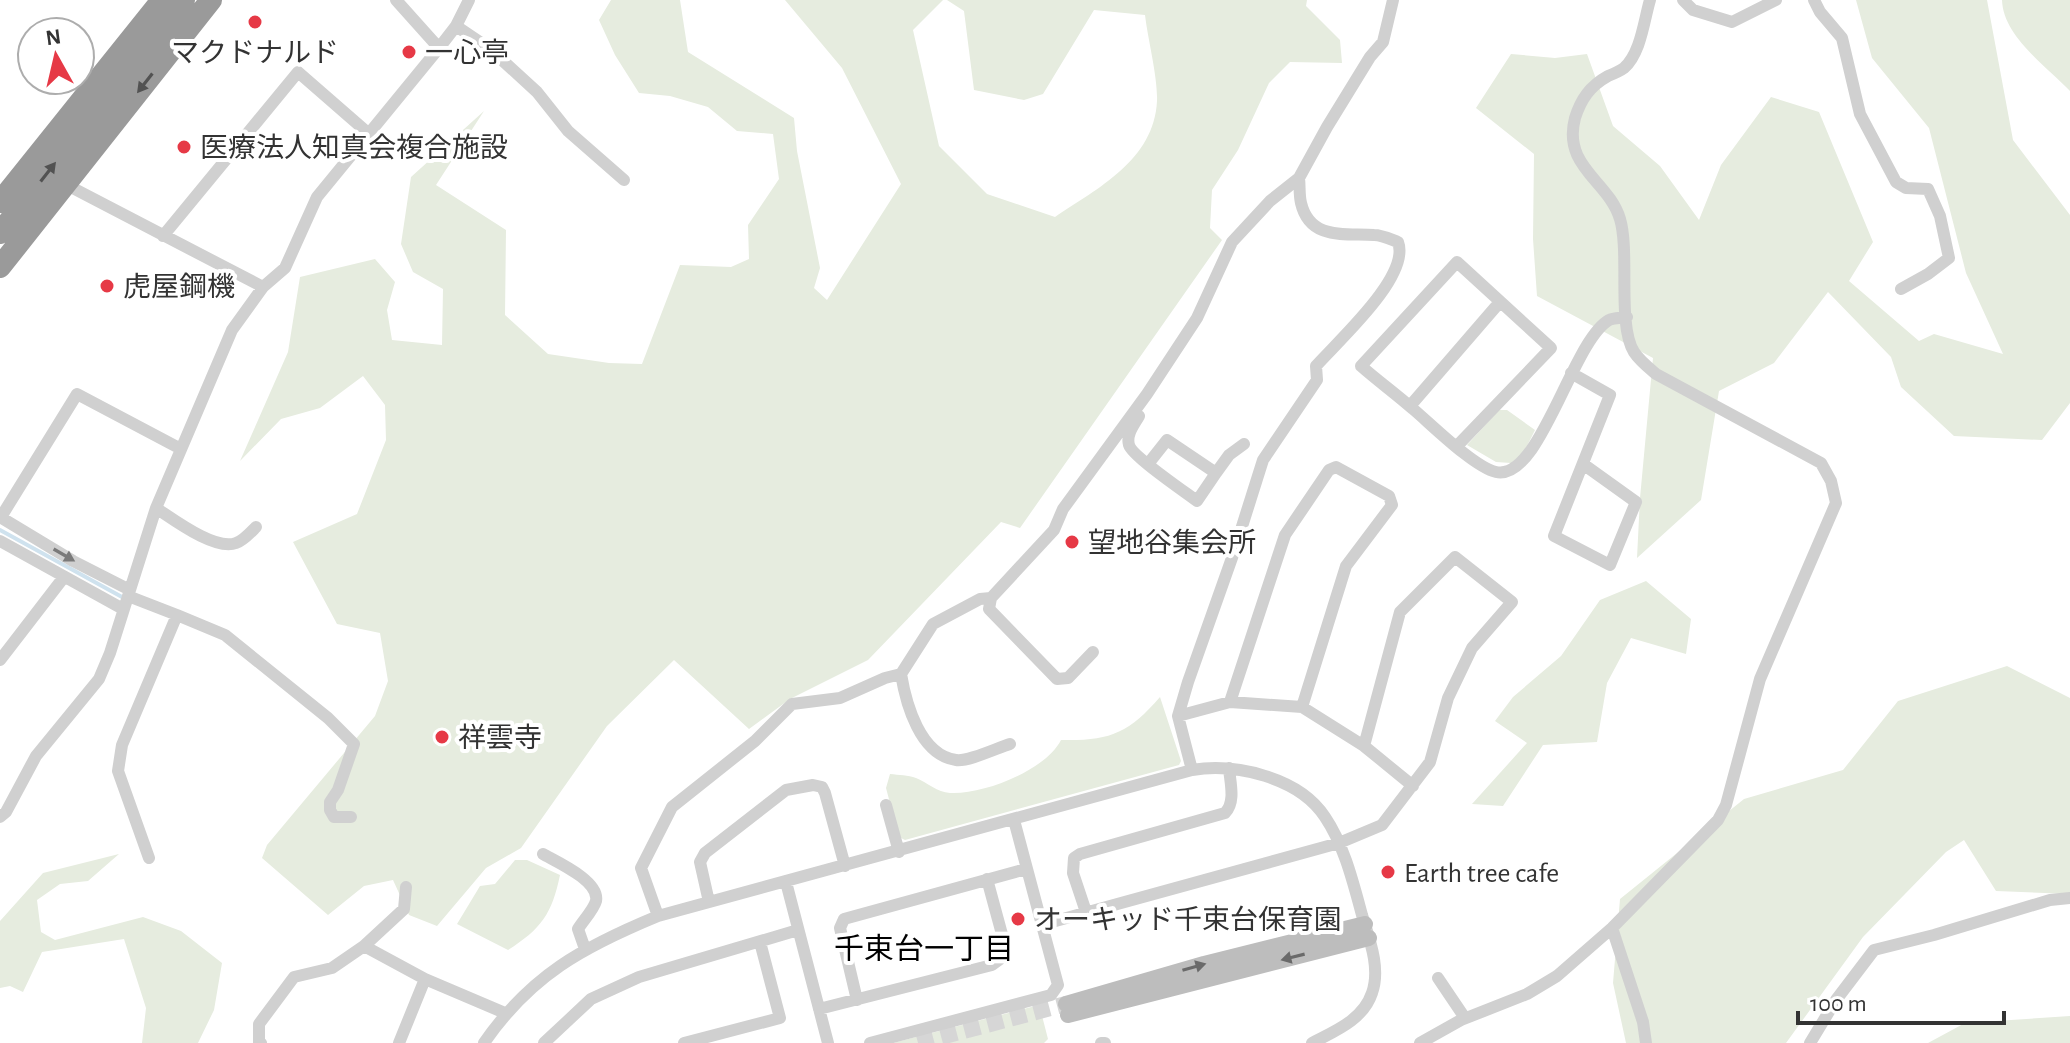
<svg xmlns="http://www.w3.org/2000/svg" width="2070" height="1043" viewBox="0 0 2070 1043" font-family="'Alegreya Sans','Noto Sans JP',sans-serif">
<rect width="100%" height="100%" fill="#fff"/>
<path fill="#e6ecdf" d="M 611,0 L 680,0 L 688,52 L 794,118 L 797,151 L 820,268 L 814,288 L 827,300 L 901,184 L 842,68 L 785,0 L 943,0 L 913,30 L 939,146 L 987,194 L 1055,217 C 1098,188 1154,160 1157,101 C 1158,78 1148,40 1145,15 L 1094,10 L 1043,94 L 1024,100 L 974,90 L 964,11 L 947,0 L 1307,0 L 1306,6 L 1340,40 L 1342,63 L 1290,62 L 1269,83 L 1238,150 L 1212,190 L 1210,228 L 1222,240 L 1020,528 L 1001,522 L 868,660 L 790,699 L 749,729 L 674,660 L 607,726 L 521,848 L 486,868 L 437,926 L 409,915 L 393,880 L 364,886 L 328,915 L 262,858 L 267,845 L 375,716 L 388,681 L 380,633 L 337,624 L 293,542 L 357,514 L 386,440 L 385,405 L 363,376 L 320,408 L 281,419 L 240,461 L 288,352 L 300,277 L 375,259 L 395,282 L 387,310 L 392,340 L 442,345 L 443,289 L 413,272 L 401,244 L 411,177 L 484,111 L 436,185 L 506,230 L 505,315 L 548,354 L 609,363 L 642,364 L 680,265 L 731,267 L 749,259 L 748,225 L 779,179 L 773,134 L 737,131 L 708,107 L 670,96 L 639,93 L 615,55 L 599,20 Z
M 1856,0 L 1987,0 L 2013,140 L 2070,215 L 2070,403 L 2042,440 L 1954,436 L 1901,387 L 1891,357 L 1828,292 L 1774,363 L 1719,391 L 1701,500 L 1637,558 L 1640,498 L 1653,358 L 1537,296 L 1533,239 L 1534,154 L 1476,108 L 1511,54 L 1555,58 L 1587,54 L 1613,126 L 1660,166 L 1699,220 L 1721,165 L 1771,97 L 1819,112 L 1873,242 L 1849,281 L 1919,341 L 1934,334 L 2003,354 L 1966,273 L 1929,128 L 1872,58 Z
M 2002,0 L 2070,0 L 2070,91 C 2046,66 2003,36 2002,0 Z
M 1499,410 L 1507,410 L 1535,430 L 1523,454 L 1511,463 L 1496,462 L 1467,445 Z
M 1646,581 L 1691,619 L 1686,654 L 1631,638 L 1607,683 L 1597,742 L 1543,745 L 1503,806 L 1472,804 L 1527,743 L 1495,721 L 1513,697 L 1561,656 L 1600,600 Z
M 2007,666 L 2070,698 L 2070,894 L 1996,891 L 1964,840 L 1946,852 L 1863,937 L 1786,1043 L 1626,1043 L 1613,983 L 1620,899 L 1744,799 L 1843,770 L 1898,701 Z
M 1160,697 L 1181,761 L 1179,765 L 905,840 L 899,837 L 886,788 L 890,774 C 899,775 908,775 916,778 C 928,783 937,792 950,793 C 983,795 1046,770 1061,740 C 1109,741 1128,734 1160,697 Z
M 119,854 L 88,881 L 60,884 L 37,900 L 41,932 L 55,940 L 143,917 L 181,931 L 222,963 L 214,1010 L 198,1043 L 142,1043 L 146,1008 L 124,939 L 42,952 L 23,992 L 10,986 L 0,988 L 0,921 L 43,873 Z
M 515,860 L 527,860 L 560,875 C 552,914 541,929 508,950 L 457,924 L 480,886 L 495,884 Z
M 1035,1006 L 1040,1008 L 1048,1039 L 1044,1043 L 893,1043 Z
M 2070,1016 L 2070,1043 L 1928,1043 L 1965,1023 Z"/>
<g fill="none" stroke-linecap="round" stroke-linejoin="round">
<path stroke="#cfe2ee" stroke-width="4" d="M 0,530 L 122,597"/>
<path stroke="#d6d6d6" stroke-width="16" stroke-dasharray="16 8" stroke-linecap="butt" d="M 918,1043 L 1066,1004"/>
<path stroke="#d0d0d0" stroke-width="12" d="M 396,0 L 439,48
M 1683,0 L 1693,10 L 1732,22 L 1776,0
M 1814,0 L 1820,12 L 1842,38 L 1860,114 L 1896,182 L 1906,188 L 1928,189 L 1940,216 L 1949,258 L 1928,274 L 1901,289
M 456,26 L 490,49 L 537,92 L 568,131 L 624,180
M 65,184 L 263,287
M 163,236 L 298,72 L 368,133
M 1571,373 L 1610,395 L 1554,536 L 1610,565 L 1636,502 L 1583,464
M 1410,406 L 1499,303
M 1139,416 C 1134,425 1126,434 1129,445 C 1132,456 1185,492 1197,501 L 1216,473 L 1167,440 L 1148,464
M 1457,446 L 1551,348 L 1457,262 L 1361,366 C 1378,381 1396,394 1413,409 C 1432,425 1474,467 1496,472 C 1540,482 1572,341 1609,320 C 1613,318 1622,318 1627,317
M 1216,473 L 1229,455 L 1244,444
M 156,508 C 173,519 215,551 236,543 C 243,541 251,532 256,527
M 0,517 L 73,561 L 130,590
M 1,517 L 77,394 L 181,449
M 0,541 L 123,609
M 128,596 L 177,615 L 122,745 L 118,771 L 149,858
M 991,598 L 980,599 L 933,624 L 901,674 C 906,704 920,755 956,760 C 968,762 997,748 1010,744
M 177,615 L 225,635 L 328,718 L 354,744 L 338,790 L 330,802 L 330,810 L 334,817 L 351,817
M 1093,652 L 1068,678 L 1057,679 L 989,609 L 991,598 L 1054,530 L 1063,509 L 1147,394 L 1197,318 L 1232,242 L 1270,201 L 1299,178 L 1327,127 L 1370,57 L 1383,42 L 1393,0
M 0,660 L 64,577
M 1230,702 L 1285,535 L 1329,470 L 1336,467 L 1389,496 L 1392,505 L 1346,566 L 1302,707
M 1178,716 L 1230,702 L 1302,707 L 1364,746 L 1413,786
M 1192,770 L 1178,716 L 1188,682 L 1233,555 L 1263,460 L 1317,380 L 1316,366 C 1338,341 1411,276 1398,242 C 1390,239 1382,235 1374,235 C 1346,233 1310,241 1301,203 C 1299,195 1300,186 1299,178
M 886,805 L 899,852
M 0,817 L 6,812 L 36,756 L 99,679 L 110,653 L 156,508 L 232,330 L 263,287 L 285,268 L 317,197 L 439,48 L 456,26 L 469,0
M 543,854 C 557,862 600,881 596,901 C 594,909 583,921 578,929 L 585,949
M 786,882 L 828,1043
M 709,902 L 700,862 L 705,853 L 786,790 L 813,785 L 822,787 L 825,793 L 845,866
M 1086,912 L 1073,873 L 1074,858 L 1080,854 L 1225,813 C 1236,802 1230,782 1229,768
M 658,916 L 641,868 L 672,807 L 755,741 L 792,704 L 840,698 L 885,678 L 901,674
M 1041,925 L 1339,843 L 1382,825 L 1430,762 L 1448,698 L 1472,648 L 1512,602 L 1455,557 L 1400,612 L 1364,746
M 1612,928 L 1643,1022 L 1646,1043
M 364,946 L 404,909 L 406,887
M 1438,978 L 1465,1018
M 857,1000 L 840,928 L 844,919 L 1026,869
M 819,1009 L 992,965 L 1003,957 L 1006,949 L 987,879
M 261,1043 L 259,1042 L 259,1024 L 294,977 L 332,968 L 364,946 L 425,979 L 505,1013
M 399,1043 L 425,979
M 484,1043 C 531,975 583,947 658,916 L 1192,770 C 1235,763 1299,777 1325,817 C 1344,845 1353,882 1362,915 C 1369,938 1381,968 1372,993 C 1363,1020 1335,1031 1312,1043
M 544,1043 L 591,999 L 639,977 L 798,930
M 684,1043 L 780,1018 L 760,942
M 870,1043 L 1051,995 L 1058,985 L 1014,820
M 1101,1043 L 1105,1043
M 1420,1043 L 1461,1020 L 1527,994 L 1557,976 L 1612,928 L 1718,820 L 1726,805 L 1760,679 L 1836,503 L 1831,481 L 1821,463 L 1656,374 C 1649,368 1639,360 1634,352 C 1617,325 1630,252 1620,219 C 1609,181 1562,167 1575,118 C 1581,99 1590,86 1608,76 C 1613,74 1620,71 1624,68 C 1641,53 1644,20 1650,0
M 1810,1043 L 1836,1000 L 1874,950 L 1934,935 L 2050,900 L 2070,898"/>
<path stroke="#bdbdbd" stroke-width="16" d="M 1066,1004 L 1204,964 L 1365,924
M 1068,1015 L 1369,938"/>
<path stroke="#9a9a9a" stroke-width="22" d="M 0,202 L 162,0
M 0,233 L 184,0
M 0,267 L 211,0"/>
</g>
<defs><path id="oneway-solid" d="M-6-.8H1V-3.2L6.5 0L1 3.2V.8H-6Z" transform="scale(2)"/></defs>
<g fill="#525252">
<use href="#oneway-solid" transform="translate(145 83) rotate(128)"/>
<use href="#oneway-solid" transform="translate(48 172) rotate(-52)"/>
</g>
<use fill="#7a7a7a" href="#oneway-solid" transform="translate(64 555) rotate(30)"/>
<g fill="#6a6a6a">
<use href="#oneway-solid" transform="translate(1293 957) rotate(166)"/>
<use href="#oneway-solid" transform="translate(1194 967) rotate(-16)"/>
</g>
<g fill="#e63946" stroke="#fff" stroke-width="3">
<circle cx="255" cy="22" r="8"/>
<circle cx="409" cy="52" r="8"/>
<circle cx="184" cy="147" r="8"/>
<circle cx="107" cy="286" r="8"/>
<circle cx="1072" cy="542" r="8"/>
<circle cx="442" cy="737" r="8"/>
<circle cx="1388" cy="872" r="8"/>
<circle cx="1018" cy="919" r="8"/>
</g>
<g text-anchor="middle" stroke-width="8" stroke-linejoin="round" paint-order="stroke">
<g font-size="28" fill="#333" stroke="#fff" text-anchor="start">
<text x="255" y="62" text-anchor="middle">マクドナルド</text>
<text x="425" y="62">一心亭</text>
<text x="200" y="157">医療法人知真会複合施設</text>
<text x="123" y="296">虎屋鋼機</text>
<text x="1088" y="552">望地谷集会所</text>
<text x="458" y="747">祥雲寺</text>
<text x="1404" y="882">Earth tree cafe</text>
<text x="1034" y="929">オーキッド千束台保育園</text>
</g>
<g font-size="30" fill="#000" stroke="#fff">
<text x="924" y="959">千束台一丁目</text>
</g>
</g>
<g transform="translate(56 56) rotate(352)"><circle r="38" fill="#ffffff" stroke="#adadad" stroke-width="2"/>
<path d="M0-6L14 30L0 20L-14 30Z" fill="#e63946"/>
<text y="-12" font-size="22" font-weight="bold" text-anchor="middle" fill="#333333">N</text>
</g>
<path d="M1798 1011v12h206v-12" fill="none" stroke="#333333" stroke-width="4"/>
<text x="1810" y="1011" font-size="24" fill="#333333" stroke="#ffffff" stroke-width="6" paint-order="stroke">100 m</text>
</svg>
